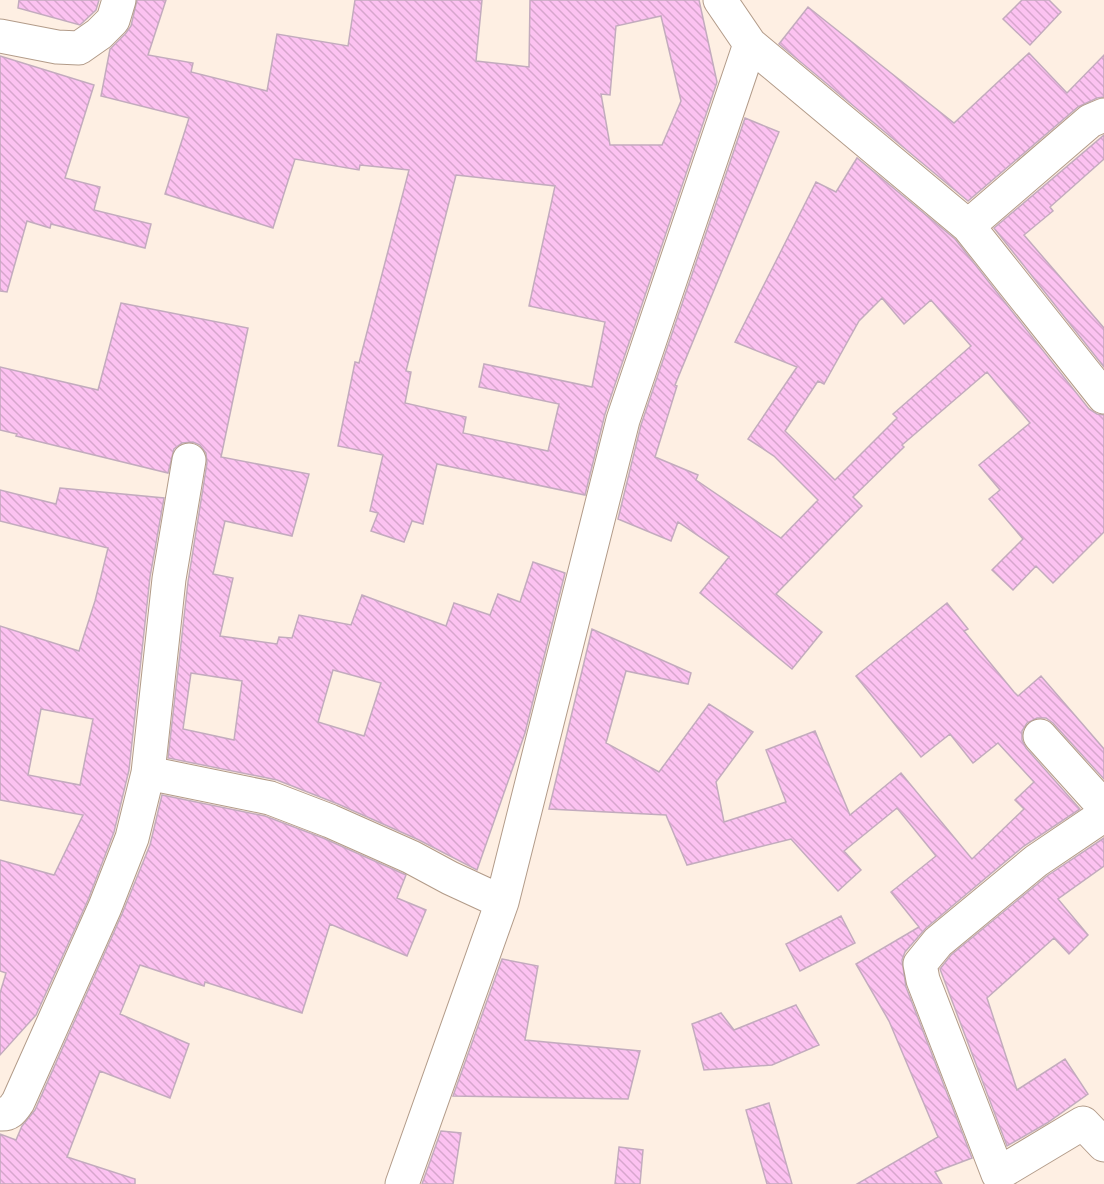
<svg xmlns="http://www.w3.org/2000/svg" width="1104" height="1184" viewBox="0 0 1104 1184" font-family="Ubuntu,sans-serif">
<defs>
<pattern id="building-back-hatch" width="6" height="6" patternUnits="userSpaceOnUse" patternTransform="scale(1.5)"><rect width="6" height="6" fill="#fcc2f1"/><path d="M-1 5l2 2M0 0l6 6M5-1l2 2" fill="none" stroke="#d7a6cd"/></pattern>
</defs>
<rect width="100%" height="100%" fill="#feefe3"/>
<path fill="url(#building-back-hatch)" stroke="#c3abbe" stroke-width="1.5" fill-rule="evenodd" d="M 19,0 L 99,0 L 96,10 L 80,25 L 18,8 Z
M 137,0 L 166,0 L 148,55 L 193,63 L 191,72 L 267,91 L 277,34 L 348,46 L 355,0 L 482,0 L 476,61 L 529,67 L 530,0 L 699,0 L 717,82 L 605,414 L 585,495 L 437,464 L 423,524 L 412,521 L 404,542 L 371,531 L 378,513 L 370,511 L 383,455 L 338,446 L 355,362 L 359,363 L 409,170 L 360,165 L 359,170 L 295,159 L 273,228 L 165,194 L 189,118 L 101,96 L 110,49 L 126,33 L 131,26 ZM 661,16 L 681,101 L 662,145 L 610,145 L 601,94 L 610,95 L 616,26 ZM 456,175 L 555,186 L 529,306 L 605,322 L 592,387 L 484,364 L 479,387 L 559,404 L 548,451 L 463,433 L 466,417 L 405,403 L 411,372 L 406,371 Z
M 1022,0 L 1049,0 L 1061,12 L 1030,45 L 1003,19 Z
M 808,7 L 954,123 L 1029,53 L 1067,93 L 1104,55 L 1104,97 L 1097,98 L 1078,107 L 968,201 L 779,44 Z
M 0,56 L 94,85 L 65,178 L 100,187 L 94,210 L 151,224 L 145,248 L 51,224 L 50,228 L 27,221 L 7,292 L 0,291 Z
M 745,118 L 779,132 L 675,385 L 677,386 L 655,457 L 698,475 L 696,480 L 781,538 L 818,500 L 774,456 L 748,439 L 797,367 L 735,342 L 816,182 L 836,192 L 857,158 L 955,239 L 1089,409 L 1097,414 L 1104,415 L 1104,532 L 1053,583 L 1036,566 L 1013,590 L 992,570 L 1023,539 L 989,499 L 1000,490 L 979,465 L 1030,423 L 987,372 L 902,445 L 904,447 L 853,497 L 862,506 L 776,594 L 822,632 L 792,669 L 700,593 L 729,557 L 678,522 L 671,541 L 618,519 L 641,425 ZM 882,298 L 904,324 L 931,300 L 971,346 L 893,414 L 897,418 L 835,480 L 785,431 L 818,381 L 824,384 L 859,321 Z
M 1104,135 L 1104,159 L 1050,207 L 1053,211 L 1024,235 L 1104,328 L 1104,367 L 994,228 Z
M 121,303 L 248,328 L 221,457 L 309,474 L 292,536 L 225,521 L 213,574 L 233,578 L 220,636 L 277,644 L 279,637 L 292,638 L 299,615 L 351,625 L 362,595 L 446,626 L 454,603 L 490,615 L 498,594 L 520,602 L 533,562 L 565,573 L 525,733 L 477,870 L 419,840 L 338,804 L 277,780 L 168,758 L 188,582 L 207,463 L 206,453 L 200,445 L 193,442 L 182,443 L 174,449 L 168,473 L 16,436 L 17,434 L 0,430 L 0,367 L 98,390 ZM 333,670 L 381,683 L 364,736 L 318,722 ZM 191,673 L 242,681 L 234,740 L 183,729 Z
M 60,488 L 164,498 L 150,577 L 129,770 L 114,832 L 88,900 L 36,1015 L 0,1055 L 0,993 L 6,973 L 0,971 L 0,860 L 54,875 L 83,815 L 0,800 L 0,626 L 79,651 L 95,601 L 108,548 L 0,521 L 0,490 L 56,504 ZM 41,709 L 93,719 L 80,785 L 28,775 Z
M 947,603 L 968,629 L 964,631 L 1014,692 L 1018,696 L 1041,676 L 1104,749 L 1104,779 L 1053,723 L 1046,718 L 1037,718 L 1027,723 L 1022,731 L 1022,740 L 1026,748 L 1080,809 L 1024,846 L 926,928 L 905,952 L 902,960 L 906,987 L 972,1158 L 935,1172 L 942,1184 L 857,1184 L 938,1137 L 889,1021 L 856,964 L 919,927 L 891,892 L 936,856 L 897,808 L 844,851 L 861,870 L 838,891 L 791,839 L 687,865 L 666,815 L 549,809 L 592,629 L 691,673 L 688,684 L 626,671 L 606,743 L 659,772 L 709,704 L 753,732 L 716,782 L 724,822 L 786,802 L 766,750 L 815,731 L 850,815 L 901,773 L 972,859 L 1024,809 L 1015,800 L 1034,782 L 998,743 L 973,763 L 950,734 L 921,757 L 856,676 Z
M 162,795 L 265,816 L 323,838 L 406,875 L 397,898 L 426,910 L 407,956 L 330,924 L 302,1013 L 205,982 L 204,986 L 140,965 L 120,1014 L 189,1044 L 170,1098 L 100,1071 L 67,1157 L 135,1179 L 135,1184 L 0,1184 L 0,1134 L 16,1140 L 22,1126 L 35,1110 L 122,914 L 150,845 Z
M 1104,838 L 1104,866 L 1058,899 L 1088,935 L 1069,954 L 1054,938 L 987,998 L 1017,1090 L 1065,1059 L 1088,1094 L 1047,1123 L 1007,1146 L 940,969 L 951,955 L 1047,876 Z
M 841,916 L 855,943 L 800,971 L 786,944 Z
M 502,959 L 538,966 L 525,1040 L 640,1051 L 628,1099 L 453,1096 Z
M 796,1005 L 819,1045 L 772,1065 L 704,1070 L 692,1024 L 721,1013 L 734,1030 Z
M 769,1103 L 792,1184 L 767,1184 L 746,1110 Z
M 441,1131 L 461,1133 L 453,1184 L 422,1184 Z
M 619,1147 L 643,1150 L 640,1184 L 615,1184 Z"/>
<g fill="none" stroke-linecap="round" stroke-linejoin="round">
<defs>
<path id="minor" d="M 720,0 L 750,44 L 968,226 L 1090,121 L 1104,115
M 0,36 L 57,47 L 79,48 L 99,34 L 113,20 L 119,0
M 968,226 L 1104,397
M 1040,736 L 1104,807
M 148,773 L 270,798 L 330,821 L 411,857 L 450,878 L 502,902
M 1104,815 L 1036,861 L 938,942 L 920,964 L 923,980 L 998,1174 L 1083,1123 L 1104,1145
M 0,1114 C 10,1115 13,1109 18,1102 L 105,907 L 132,838 L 148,773 L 169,579 L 189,460
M 402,1184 L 502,902 L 623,420 L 750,44"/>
</defs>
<use href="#minor" stroke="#b29b89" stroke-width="35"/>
<use href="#minor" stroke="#fff" stroke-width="33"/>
</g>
</svg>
